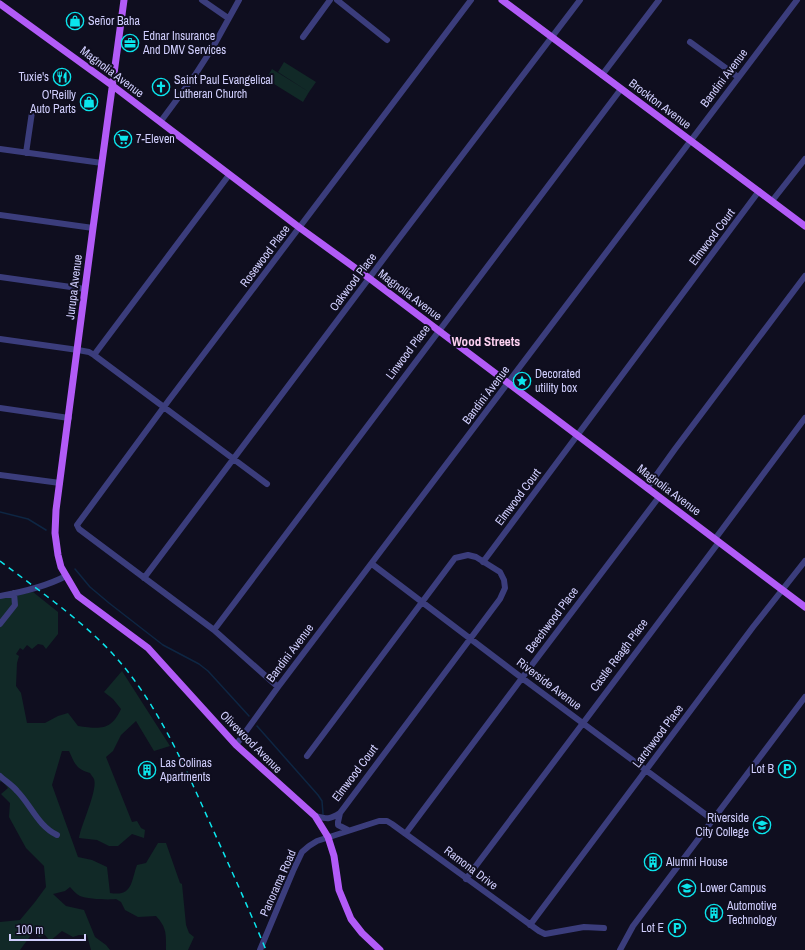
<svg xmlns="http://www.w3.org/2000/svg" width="805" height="950" viewBox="0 0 805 950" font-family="'Archivo Narrow',sans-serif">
<rect width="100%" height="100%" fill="#0f0e1f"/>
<path fill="#112927" d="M 284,62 L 316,82 L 309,92 L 278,72 Z
M 272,69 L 309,92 L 303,102 L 266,79 Z
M 33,592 L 58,612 L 58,634 L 46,649 L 43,645 L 38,644 L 32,649 L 27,645 L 23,650 L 20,648 L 16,654 L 19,656 L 17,663 L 16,686 L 21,693 L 27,723 L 45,723 L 58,716 L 68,713 L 78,726 C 100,729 111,731 121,709 L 113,699 L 104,692 L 122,671 L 170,746 L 154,751 L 136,721 L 121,735 L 113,751 L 106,757 L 132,822 L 137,821 L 141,828 L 145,830 L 144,838 L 132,834 L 118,846 L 109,846 L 97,840 L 79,838 C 81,825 98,790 94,779 C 93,777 91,775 90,773 C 76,769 75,764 69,751 L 62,751 L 52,785 L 78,857 L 92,860 L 107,867 L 110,893 C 133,897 131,881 137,865 L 146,863 L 158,843 L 166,843 L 180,883 L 182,884 L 186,925 L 189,933 L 194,937 L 188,950 L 166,950 C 166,934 167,928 156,916 L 138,917 L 125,910 L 121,902 L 116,899 C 108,900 87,899 80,896 C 76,894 73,890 70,887 L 65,891 L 53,894 L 66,906 L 84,910 L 95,937 L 106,945 L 110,950 L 91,950 L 87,935 L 79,935 L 73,937 L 62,931 L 50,941 L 45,935 L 39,937 L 34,931 L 20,950 L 0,950 L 0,922 L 20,920 L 35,902 L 46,887 L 44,866 L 26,848 L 9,817 L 10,803 L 1,794 L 8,788 L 2,781 L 0,782 L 0,598 Z"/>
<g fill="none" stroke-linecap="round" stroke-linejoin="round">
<path stroke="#0e2643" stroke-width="1.5" d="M 0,512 L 28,519 L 46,530
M 75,569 L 90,587 L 109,603 L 163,645 L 199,664 L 208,671 L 249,716
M 257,726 L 318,795 L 322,801 L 323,814"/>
<path stroke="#3b3d7c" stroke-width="6" d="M 202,0 L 228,18
M 337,0 L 387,40
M 303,37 L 330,0
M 690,42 L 738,77
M 602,75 L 659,0
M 161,121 L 195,75 L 213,47 L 239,0
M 0,149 L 102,163
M 26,153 L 32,112
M 772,201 L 805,159
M 0,215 L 93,228
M 0,277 L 85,289
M 0,339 L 78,350 L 89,352 L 94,355 L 267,484
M 94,355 L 229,175
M 0,408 L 69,418
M 0,475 L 60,483
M 647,488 L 675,449 L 805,276
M 715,539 L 805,418
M 483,562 L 759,191
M 372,564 L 522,678 L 713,820
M 144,578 L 397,241 L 580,0
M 0,596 C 23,592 45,587 66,576
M 0,624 L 15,605 L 14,593
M 214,630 L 621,89
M 278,687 L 214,630 L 79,529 L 77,525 L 169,400 L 471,0
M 236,745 L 278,687 L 797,0
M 307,756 L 455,558 L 468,555 L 476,557 L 500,572 L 504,580 L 505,588 L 500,599 L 340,813 C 329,820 327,819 315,816
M 0,776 C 5,781 12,785 17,791 C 31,805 38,826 57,835
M 340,813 L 338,822 L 338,825 L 348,830
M 406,833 L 522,678 L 659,497
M 466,879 L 719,542
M 530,925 L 753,627 L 805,561
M 260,950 L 293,871 L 302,852 L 309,846 L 317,841 L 379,821 L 387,821 L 392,824 L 539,931 L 545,934 L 584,927 L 604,928
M 620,950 L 633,926 L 805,697"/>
<path stroke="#b25bf7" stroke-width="7" d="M 124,0 L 93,228 L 56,510 L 55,533 L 58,555 L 61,567 L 78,596 L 148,648 L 236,745 L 315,816 L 328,837 L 334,856 L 339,890 L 351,919 L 362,933 L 380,950
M 502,0 L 805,226
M 0,4 L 113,86 L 300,228 L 369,278 L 805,607"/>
<path stroke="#0be5ec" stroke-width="1.5" stroke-dasharray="6 5" stroke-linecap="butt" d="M 0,561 C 38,590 79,618 112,653 C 157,702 183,763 210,823 C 229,865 248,907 266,950"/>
</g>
<defs>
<symbol id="shop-ring" viewBox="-11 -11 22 22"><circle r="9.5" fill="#0f0e1f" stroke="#0be5ec" stroke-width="1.5"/><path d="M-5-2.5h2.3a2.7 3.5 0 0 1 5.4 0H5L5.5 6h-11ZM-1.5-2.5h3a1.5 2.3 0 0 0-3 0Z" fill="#0be5ec"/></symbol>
<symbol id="office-ring" viewBox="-11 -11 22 22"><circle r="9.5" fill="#0f0e1f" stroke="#0be5ec" stroke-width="1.5"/><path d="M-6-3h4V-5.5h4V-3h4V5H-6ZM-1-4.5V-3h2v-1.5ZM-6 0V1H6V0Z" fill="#0be5ec"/></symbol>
<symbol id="restaurant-ring" viewBox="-11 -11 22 22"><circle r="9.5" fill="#0f0e1f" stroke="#0be5ec" stroke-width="1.5"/><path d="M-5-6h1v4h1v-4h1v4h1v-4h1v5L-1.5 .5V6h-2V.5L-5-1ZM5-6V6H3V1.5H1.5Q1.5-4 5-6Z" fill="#0be5ec"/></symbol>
<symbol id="church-ring" viewBox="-11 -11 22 22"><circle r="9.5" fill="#0f0e1f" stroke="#0be5ec" stroke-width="1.5"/><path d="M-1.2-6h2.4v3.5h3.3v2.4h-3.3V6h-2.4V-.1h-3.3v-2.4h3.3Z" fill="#0be5ec"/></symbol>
<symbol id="supermarket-ring" viewBox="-11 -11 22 22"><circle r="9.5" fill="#0f0e1f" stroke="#0be5ec" stroke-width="1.5"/><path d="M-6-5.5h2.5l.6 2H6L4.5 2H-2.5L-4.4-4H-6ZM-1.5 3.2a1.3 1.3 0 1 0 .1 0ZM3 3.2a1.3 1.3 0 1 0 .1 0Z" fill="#0be5ec"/></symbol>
<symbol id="sight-ring" viewBox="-11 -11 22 22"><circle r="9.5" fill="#0f0e1f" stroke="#0be5ec" stroke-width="1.5"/><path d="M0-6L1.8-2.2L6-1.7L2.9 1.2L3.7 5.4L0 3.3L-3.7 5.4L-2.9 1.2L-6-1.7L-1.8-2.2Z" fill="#0be5ec"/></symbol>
<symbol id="parking-ring" viewBox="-11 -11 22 22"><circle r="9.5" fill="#0f0e1f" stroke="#0be5ec" stroke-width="1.5"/><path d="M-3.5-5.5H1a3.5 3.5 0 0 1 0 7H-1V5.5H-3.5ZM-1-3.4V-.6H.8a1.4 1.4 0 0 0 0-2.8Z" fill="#0be5ec"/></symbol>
<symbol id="building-ring" viewBox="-11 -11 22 22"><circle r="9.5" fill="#0f0e1f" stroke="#0be5ec" stroke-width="1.5"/><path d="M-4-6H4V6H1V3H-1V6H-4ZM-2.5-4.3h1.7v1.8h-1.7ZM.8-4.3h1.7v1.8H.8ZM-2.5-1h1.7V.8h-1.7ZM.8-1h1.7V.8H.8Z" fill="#0be5ec"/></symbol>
<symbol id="university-ring" viewBox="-11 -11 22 22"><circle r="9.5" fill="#0f0e1f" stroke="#0be5ec" stroke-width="1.5"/><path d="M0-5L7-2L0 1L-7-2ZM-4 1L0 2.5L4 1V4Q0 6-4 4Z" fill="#0be5ec"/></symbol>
<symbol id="school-ring" viewBox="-11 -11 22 22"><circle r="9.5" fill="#0f0e1f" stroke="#0be5ec" stroke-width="1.5"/><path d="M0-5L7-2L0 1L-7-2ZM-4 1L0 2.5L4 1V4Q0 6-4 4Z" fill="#0be5ec"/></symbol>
</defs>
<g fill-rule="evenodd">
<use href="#shop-ring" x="65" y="11" width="20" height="20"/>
<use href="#office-ring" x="120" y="33" width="20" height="20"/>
<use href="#restaurant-ring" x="52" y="67" width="20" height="20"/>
<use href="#church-ring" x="151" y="77" width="20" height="20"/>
<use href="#shop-ring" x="79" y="92" width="20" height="20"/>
<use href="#supermarket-ring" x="113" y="129" width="20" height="20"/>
<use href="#sight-ring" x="512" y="371" width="20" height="20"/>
<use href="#parking-ring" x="777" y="759" width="20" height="20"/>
<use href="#building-ring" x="137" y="760" width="20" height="20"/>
<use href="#university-ring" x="752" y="815" width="20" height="20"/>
<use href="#building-ring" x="643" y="852" width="20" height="20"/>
<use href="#school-ring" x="677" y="878" width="20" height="20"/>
<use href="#building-ring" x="704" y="903" width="20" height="20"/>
<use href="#parking-ring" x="667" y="918" width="20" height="20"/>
</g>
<g text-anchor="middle" stroke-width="4" stroke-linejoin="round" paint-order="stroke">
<g font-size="12" fill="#d0cefd" stroke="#0f0e1f" text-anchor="start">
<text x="88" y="25">Señor Baha</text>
<text x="143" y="40">Ednar Insurance<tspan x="143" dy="14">And DMV Services</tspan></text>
<text x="49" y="81" text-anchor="end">Tuxie's</text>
<text x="174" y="84">Saint Paul Evangelical<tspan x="174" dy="14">Lutheran Church</tspan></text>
<text x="76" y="99" text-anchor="end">O'Reilly<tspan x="76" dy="14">Auto Parts</tspan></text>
<text x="136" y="143">7-Eleven</text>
<text x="535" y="378">Decorated<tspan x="535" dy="14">utility box</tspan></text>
<text x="160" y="767">Las Colinas<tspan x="160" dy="14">Apartments</tspan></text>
<text x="774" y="773" text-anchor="end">Lot B</text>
<text x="749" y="822" text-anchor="end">Riverside<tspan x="749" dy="14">City College</tspan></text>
<text x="666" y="866">Alumni House</text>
<text x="700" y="892">Lower Campus</text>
<text x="727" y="910">Automotive<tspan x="727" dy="14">Technology</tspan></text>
<text x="664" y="932" text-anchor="end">Lot E</text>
</g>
<g font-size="12" fill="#d0cefd" stroke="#0f0e1f">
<text transform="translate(112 72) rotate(37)" y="4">Magnolia Avenue</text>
<text transform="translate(724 78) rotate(-53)" y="4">Bandini Avenue</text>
<text transform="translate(660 104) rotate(37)" y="4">Brockton Avenue</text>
<text transform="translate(712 237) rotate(-53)" y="4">Elmwood Court</text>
<text transform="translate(265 256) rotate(-53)" y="4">Rosewood Place</text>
<text transform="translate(353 282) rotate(-53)" y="4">Oakwood Place</text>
<text transform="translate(74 287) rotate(-83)" y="4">Jurupa Avenue</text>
<text transform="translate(410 295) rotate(37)" y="4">Magnolia Avenue</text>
<text transform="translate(408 352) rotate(-53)" y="4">Linwood Place</text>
<text transform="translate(486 395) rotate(-53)" y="4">Bandini Avenue</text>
<text transform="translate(669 490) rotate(37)" y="4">Magnolia Avenue</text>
<text transform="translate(518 497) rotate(-53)" y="4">Elmwood Court</text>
<text transform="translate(552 620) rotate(-53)" y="4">Beechwood Place</text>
<text transform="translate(290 653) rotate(-53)" y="4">Bandini Avenue</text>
<text transform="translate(619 655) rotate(-53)" y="4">Castle Reagh Place</text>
<text transform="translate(549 684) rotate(37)" y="4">Riverside Avenue</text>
<text transform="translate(658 736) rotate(-53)" y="4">Larchwood Place</text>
<text transform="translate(251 742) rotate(45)" y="4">Olivewood Avenue</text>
<text transform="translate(355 773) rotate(-53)" y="4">Elmwood Court</text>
<text transform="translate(471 868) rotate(37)" y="4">Ramona Drive</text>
<text transform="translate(278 883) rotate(-66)" y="4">Panorama Road</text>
</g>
<g font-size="13" font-weight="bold" fill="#fdd0f0" stroke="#0f0e1f">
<text x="486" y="346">Wood Streets</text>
</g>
</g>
<path d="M10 934v6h75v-6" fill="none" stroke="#d0cefd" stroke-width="2"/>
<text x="16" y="934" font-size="12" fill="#d0cefd" stroke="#0f0e1f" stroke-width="3" paint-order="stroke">100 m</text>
</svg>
